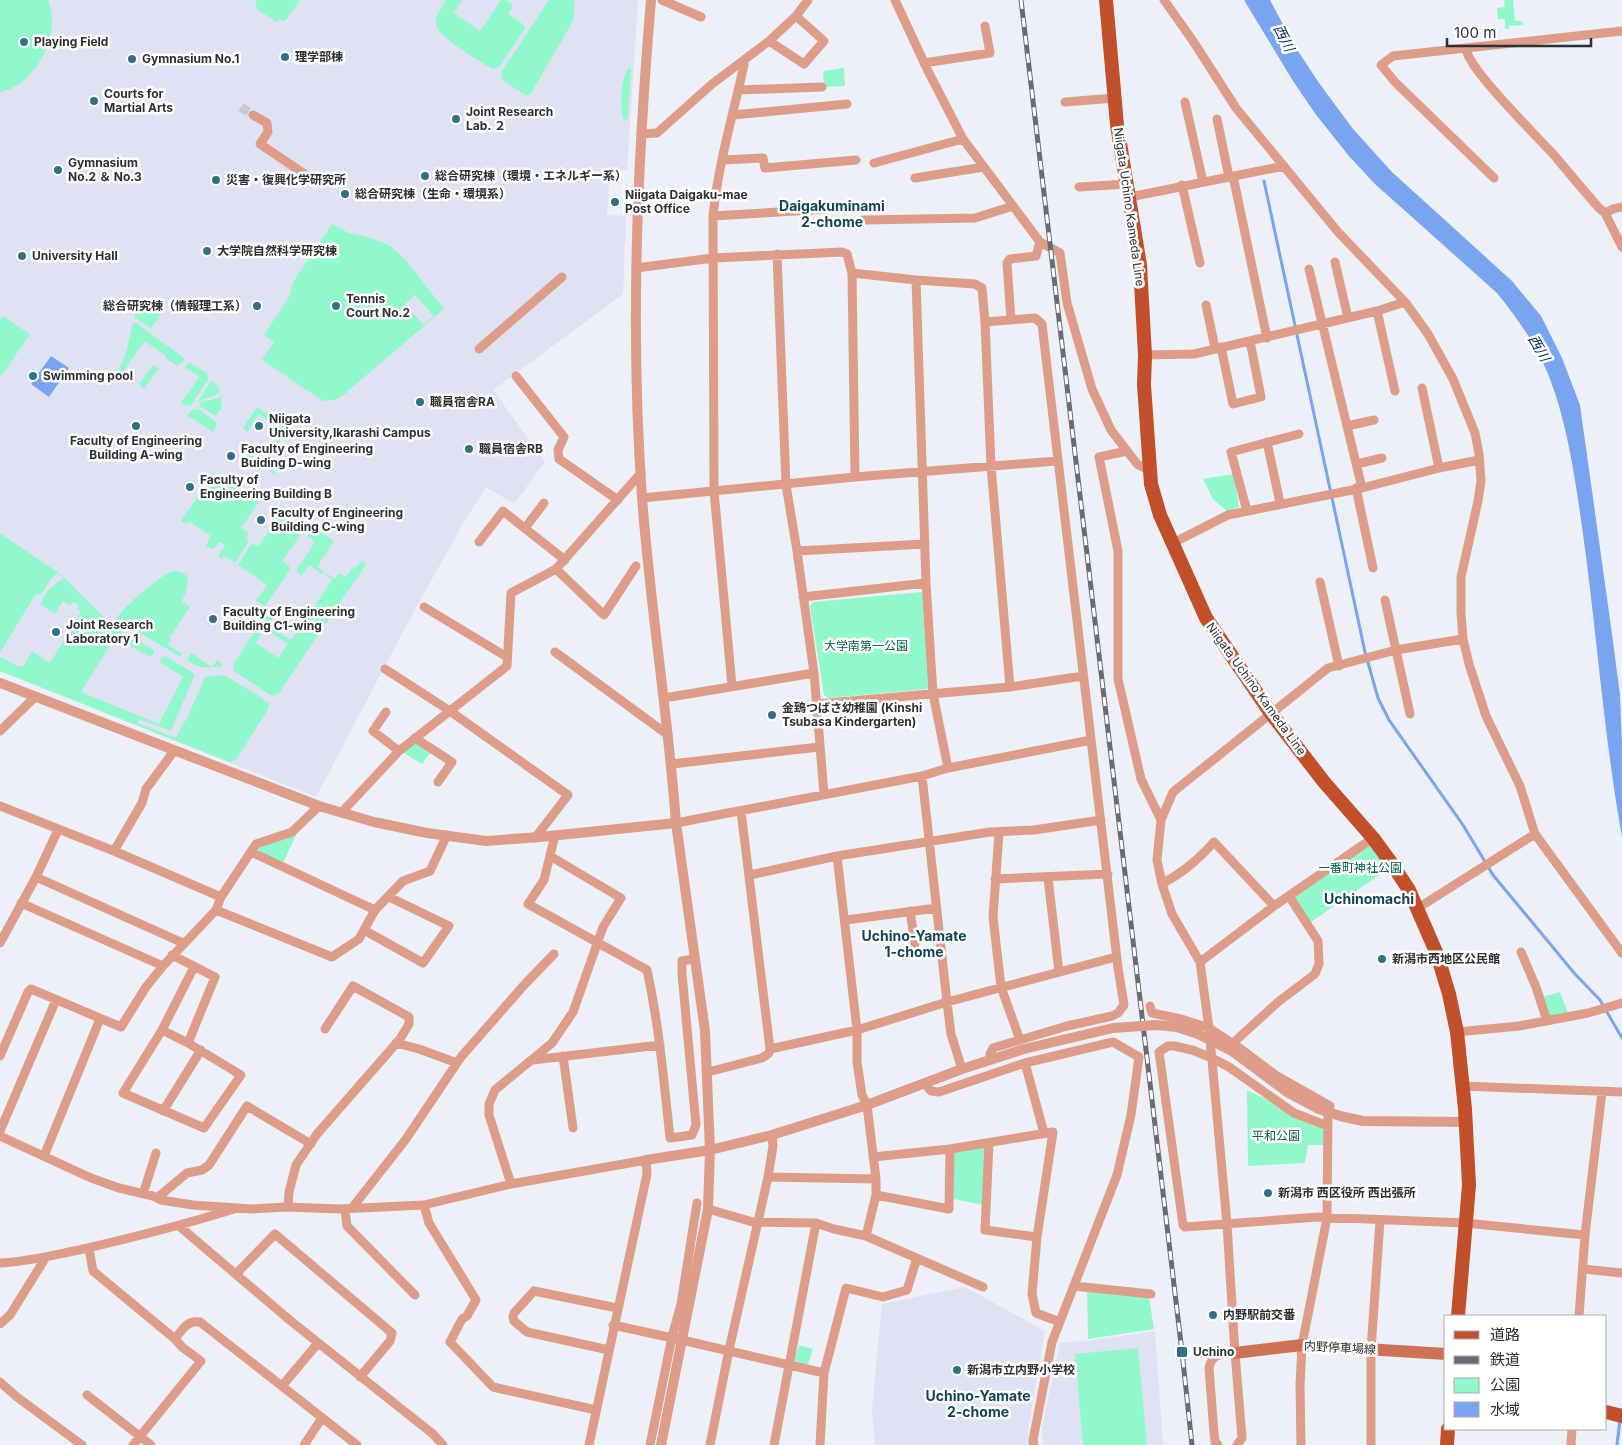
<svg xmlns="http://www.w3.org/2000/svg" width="1622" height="1445" viewBox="0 0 1622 1445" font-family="Inter,'Noto Sans JP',sans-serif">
<rect width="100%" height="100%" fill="#edf0f9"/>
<path fill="#dee2f3" d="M 0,0 L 638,0 L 627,170 L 610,170 L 607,215 L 626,216 L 623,294 L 493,390 L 545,462 L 514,504 L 486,487 L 464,522 L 414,611 L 316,797 L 0,671 Z
M 965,1287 L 1045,1331 L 1028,1430 L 1029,1445 L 875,1445 L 872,1410 L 882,1304 Z
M 1155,1331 L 1163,1445 L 1043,1445 L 1042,1427 L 1060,1343 L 1085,1341 Z"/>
<path fill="#91f8cb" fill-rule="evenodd" d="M 0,0 L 48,0 C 62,33 36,86 0,92 Z
M 257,0 L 300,0 L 285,21 L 280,20 L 276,22 L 257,9 L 255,6 Z
M 446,0 L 462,0 L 454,13 L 480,31 L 501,0 L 506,0 L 513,5 L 508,14 L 524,25 L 525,28 L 498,68 L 493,69 C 482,63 437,36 436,25 C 435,16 442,7 446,0 Z
M 549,0 L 575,0 L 573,21 L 530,95 L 525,95 L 501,79 L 502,71 Z
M 1504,0 L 1513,0 L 1515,21 L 1522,21 L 1523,25 L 1509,26 L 1509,29 L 1505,29 L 1505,19 L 1498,19 L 1497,8 L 1505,7 Z
M 629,68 L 631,69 L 628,117 L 626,120 L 623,119 C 620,108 620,76 629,68 Z
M 844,68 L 845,86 L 824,87 L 823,71 Z
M 332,224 L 349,233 L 371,238 L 389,245 L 405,259 L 444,309 L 342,396 L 335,400 L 323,401 L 262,360 L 274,342 L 264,335 L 290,295 L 293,282 ZM 415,295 L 434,316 L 423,325 L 405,304 Z
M 158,304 L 165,308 L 151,328 L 134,317 L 136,312 Z
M 3,316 L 30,334 L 0,378 L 0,320 Z
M 133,323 L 136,323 L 183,357 L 184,360 L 181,364 L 179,363 L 177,366 L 165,358 L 166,356 L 145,341 L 117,380 L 112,380 L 125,357 Z
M 190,363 L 207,373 L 208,380 L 191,405 L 185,406 L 181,403 L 199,377 L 185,367 Z
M 153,365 L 159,368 L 144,389 L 139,384 Z
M 213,381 L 219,388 L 220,392 C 213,398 204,397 197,403 L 210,383 Z
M 222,395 L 221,409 L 216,416 L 199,406 L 201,402 L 218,398 Z
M 257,407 L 289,428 L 264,464 L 275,472 L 274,474 L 243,453 L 245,451 L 262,462 L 283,432 L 259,414 L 247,432 L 243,428 Z
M 198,409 L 214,420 L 217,424 L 213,432 L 187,415 L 192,410 Z
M 214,474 L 255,501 L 262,492 L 264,494 L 241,528 L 249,533 L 246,539 L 249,541 L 235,563 L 224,556 L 222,559 L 218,556 L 225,545 L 219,542 L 215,548 L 211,549 L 206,545 L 211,536 L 189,521 L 186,524 L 181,521 Z
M 1234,474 L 1239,507 L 1227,511 L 1213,499 L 1203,479 Z
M 285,507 L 292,512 L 286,522 L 302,533 L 282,561 L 289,566 L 290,570 L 265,606 L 256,601 L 267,585 L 238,565 L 252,543 L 258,547 Z
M 313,527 L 334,541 L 317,567 L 323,571 L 322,574 L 309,565 L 301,576 L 296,571 L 315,542 L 307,536 Z
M 0,533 L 60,574 C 76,588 89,604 105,618 C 119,631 137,640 154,650 L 154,653 L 150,657 L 115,637 L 81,692 L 159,724 L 183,677 L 160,662 L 161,657 L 165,656 L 195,674 L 171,731 L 139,719 L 137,723 L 176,738 L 184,721 L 186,721 L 205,677 L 224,675 L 259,696 L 269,704 L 268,709 L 236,760 L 229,762 L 0,671 L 0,657 L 15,665 L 23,667 L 32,651 L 50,663 L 81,612 L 78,610 L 79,605 L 73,602 L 70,605 L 63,601 L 55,614 L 41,605 C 43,592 54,585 64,578 L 57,573 L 51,579 L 42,593 L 35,595 L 0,653 Z
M 362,560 L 366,564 L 365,566 L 278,694 L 272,696 L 234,671 L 233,668 L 234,663 L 255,631 L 261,634 L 256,643 L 278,658 L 288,644 L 263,627 L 261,622 L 264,617 L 268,616 L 272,619 L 269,625 L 289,639 L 292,639 L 332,580 L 325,574 L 326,573 L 335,579 L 339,573 L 346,577 L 353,567 L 356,568 Z
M 172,571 C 195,571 188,587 182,601 L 190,607 L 169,638 L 171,639 L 168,645 L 181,653 L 182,655 L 179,656 L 140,633 L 117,618 C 124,606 159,577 172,571 Z
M 922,592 L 928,687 L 927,689 L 828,698 L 824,695 L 810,606 L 813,602 Z
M 191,653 L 212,667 L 217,660 L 222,664 L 222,666 C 210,668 199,669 188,661 L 188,658 Z
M 415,740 L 432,751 L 422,764 L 402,752 Z
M 291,832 L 296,835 L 281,867 L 256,853 L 262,843 Z
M 1373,839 L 1391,867 L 1308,924 L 1290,897 Z
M 1560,992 L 1568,1013 L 1553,1017 L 1549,1016 L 1542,997 Z
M 1247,1090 L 1325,1128 L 1325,1145 L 1308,1145 L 1305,1163 L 1248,1166 Z
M 985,1147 L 984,1205 L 954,1199 L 954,1152 Z
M 1087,1290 L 1149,1297 L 1154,1329 L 1088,1339 Z
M 799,1345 L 813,1349 L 808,1365 L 794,1362 Z
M 1138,1348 L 1147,1445 L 1083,1445 L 1075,1354 Z"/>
<path fill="#78a4f0" d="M 1244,0 L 1270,0 L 1294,45 L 1319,83 L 1353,129 L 1392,172 L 1512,281 L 1541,316 L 1562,358 L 1580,405 L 1612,634 L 1620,695 L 1622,746 L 1622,837 C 1604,737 1597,635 1583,534 C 1576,484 1568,426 1550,379 C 1538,347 1518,319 1497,293 L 1375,184 L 1348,155 L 1314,112 L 1293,81 Z
M 51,356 L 69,368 L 49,397 L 31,384 Z"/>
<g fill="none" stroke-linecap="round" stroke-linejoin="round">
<path stroke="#78a4f0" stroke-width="3" d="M 1264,181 L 1365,652 L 1378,698 L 1389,720 L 1463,825 L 1493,875 L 1575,974 L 1600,1000 L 1622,1038
M 1617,1445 L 1620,1420"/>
<path stroke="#c7c9d1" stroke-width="9" stroke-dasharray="9 4.5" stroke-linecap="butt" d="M 241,107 L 253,115"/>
<path stroke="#dd9d89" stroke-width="9" d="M 662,0 L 701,17
M 895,0 L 928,71 L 963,139 L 1040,242 L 1060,253 L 1067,303 L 1092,389 L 1111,430 L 1137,464 L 1150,471
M 1164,0 L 1193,41 L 1236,108 L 1338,232 L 1405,302 L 1428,334 L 1453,379 L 1475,433 L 1479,454 L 1481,481 L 1478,501 L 1461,577 L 1461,612 L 1463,639 L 1469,664 L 1486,716 L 1520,786 L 1535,834 L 1622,953
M 769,41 L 804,64 L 824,41 L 796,16
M 1466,49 C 1469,70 1536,135 1554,155 C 1569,173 1584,191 1599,208 L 1605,213 L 1622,247
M 924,63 L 990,53 L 985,26
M 738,90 L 822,87
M 1065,102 L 1115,98
M 1185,102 L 1203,182
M 253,115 L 267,123 L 268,132 L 260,144 L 312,179
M 733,115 L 847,104
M 1217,119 L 1229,177
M 641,134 L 657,133 L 712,84 L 769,41 L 796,16 L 808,0
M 723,160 L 763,158 L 765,168 L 856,160
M 874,163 L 963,139
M 1233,176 L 1267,338
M 915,178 L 984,167
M 1494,178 L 1395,82 L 1381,65 L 1393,56 L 1622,31
M 1182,185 L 1200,263
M 1079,187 L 1127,184
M 1130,197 L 1284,166
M 1605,213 L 1613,209 L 1622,207
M 713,216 L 828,209
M 864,220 L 975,218 L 1013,206
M 777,254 L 786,485 L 797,551 L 814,673 L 824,794
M 1335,262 L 1348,318
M 636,268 L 713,258 L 842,252 L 847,254 L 852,273 L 855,477
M 1309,269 L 1362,488
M 852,273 L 916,280 L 975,284 L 982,288 L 985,322 L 1035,318 L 1042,324 L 1118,968 L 1124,1005 L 1118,1013 L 1112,1016 L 1067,1026 L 993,1048 L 990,1054 L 991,1059
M 916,280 L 926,583 L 933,694 L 948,768
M 1206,305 L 1215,348
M 1377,311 L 1395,391
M 1011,320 L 1007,263 L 1010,259 L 1036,256 L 1040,242
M 985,322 L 991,466 L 1010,687
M 1221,347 L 1233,404 L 1261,397 L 1250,341
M 479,349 L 562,277
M 1145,355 L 1194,354 L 1377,311 L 1405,302
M 516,376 L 564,437 L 558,450 L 559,459 L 618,500
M 1422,388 L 1439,468
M 1347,426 L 1374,420
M 1267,442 L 1280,503
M 1127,451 L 1099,457 L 1118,551 L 1118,679 L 1141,779 L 1161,820
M 1357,464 L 1382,458
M 1356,488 L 1373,568
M 642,498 L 855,477 L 1057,461
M 1247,511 L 1231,452 L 1299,434
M 525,528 L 544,503
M 479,542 L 503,511 L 565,560
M 1173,543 L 1228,515 L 1362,488 L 1439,468 L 1479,460
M 797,551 L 925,544
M 556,569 L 604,615 L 636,566
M 1320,582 L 1339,666
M 803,597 L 926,583
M 1385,600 L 1410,714
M 424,607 L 507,657
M 555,652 L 668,735
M 385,669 L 450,711 L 568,795 L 535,838
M 732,686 L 714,491 L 713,216 C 718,165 733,115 744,65 L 744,61
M 664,698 L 814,673
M 817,704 L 1010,687 L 1083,676
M 386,712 L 373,731 L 399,751
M 0,731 L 35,697
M 415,738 L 452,762 L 438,782
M 174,751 L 146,789 L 142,803 L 114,851 L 221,897
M 672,764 L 819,747
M 922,776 L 947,1002 L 951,1034 L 962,1069
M 0,806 L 114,851
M 342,812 L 399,751 L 507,666 L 511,593 L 556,569 L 641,473
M 676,823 L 922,776 L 948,768 L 1091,740
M 999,833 L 993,917 L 1001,987 L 1020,1040
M 555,835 L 544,880 L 528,904 L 647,970 C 659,1025 664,1082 670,1138 L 692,1135 L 696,1125 L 682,974 L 682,961 L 693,959
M 837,856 L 857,1030 L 857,1062 L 862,1095 L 867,1105 L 876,1179 L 876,1195 L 866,1236
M 750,875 L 837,856 L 990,832 L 1034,830 L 1101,820
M 36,877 L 183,943
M 1048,878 L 1059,972
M 995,879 L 1108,874
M 1162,884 C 1183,872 1197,861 1214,842 L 1274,906
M 21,903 L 163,966
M 1418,908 L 1535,834
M 216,910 L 221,897 L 256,844 L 292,832 L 319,806
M 375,910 L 403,881 L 430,871 L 447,835
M 910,911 L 915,944
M 846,920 L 937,908
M 364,930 L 423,963 L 449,926 L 389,897
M 0,943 L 36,877 L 58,830
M 1521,952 L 1536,987 L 1547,1021
M 172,955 L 215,977 L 188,1043 L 241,1075 L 204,1128 L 123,1093 L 162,1030 L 194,967
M 1200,962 L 1274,906 L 1373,838
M 1150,1006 L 1152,1013 L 1181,1019 L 1209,1028 L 1241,1049 L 1277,1076 L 1330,1106 L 1328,1113 L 1327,1218 L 1302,1345 L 1300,1386 L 1301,1445
M 162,1030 L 188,1043
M 1457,1032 L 1519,1026 L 1588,1013 L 1622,1003
M 396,1043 L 419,1049 L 457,1063
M 1233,1043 L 1278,1002 L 1315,974 L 1319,964 L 1318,941 L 1289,896
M 770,1049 L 857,1030 L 947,1002 L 1116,957
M 0,1056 L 28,992 L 31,989 L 121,1027 L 146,987 L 163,966 L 216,910 L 332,957 L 359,939 L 375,910 L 251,852
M 563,1056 L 573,1128
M 533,1060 L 660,1045
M 1025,1063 L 1044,1133
M 708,1072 L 762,1058 L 769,1053 L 770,1049 L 741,811
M 925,1084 L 931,1091 L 939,1092 L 1025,1063 L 1113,1042 L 1139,1057 L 1131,1115 L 1117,1175 L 1052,1342 L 1033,1440 L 1034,1445
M 1462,1086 L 1622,1092
M 163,1111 L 201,1050
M 1328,1126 L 1294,1113 L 1229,1067 L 1212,1058 L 1192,1050 L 1174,1046 L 1168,1046 L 1159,1052 L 1183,1225 L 1185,1227 L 1318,1217 L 1465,1223 L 1585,1235
M 0,1131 L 56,1000
M 0,1136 L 91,1178 L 119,1188 L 153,1196 L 161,1200 L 193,1205 L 251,1209 L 288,1207 L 340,1209 L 424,1205 L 511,1184 L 646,1160 L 647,1174 L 589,1445
M 989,1143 L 985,1230 L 1037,1237
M 44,1156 L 100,1019
M 873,1157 L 950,1149 L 1053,1132 L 1037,1237 L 1032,1294 L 1036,1313 L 1060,1322
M 768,1177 L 876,1179
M 511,1184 L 489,1115 L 489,1104 L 495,1090 L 552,1043 L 573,1012 L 603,927 L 621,898 L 550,856
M 143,1194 L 156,1153
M 876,1195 L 949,1209 L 950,1149
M 157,1198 L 187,1173 L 202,1170 L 209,1165 L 247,1106 L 311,1144
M 424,1205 L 429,1223 L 476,1300 L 467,1316 L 462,1319 L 450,1342 L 493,1387 L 596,1410
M 288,1207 L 289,1192 L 296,1165 L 317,1134 L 400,1039 L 409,1024 L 409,1017 L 353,986 L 325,1029
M 352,1208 L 406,1139 L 461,1057 L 525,984 L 554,954
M 345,1209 L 347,1226 L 415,1295
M 708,1209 L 753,1222 L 816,1223 L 834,1229 L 866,1236 L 983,1287
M 179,1226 L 292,1322 L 433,1434 L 443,1445
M 89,1248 L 93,1271 L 175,1339 L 182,1347 L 201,1361 L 133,1445
M 0,1263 C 27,1262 53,1255 79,1250 C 131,1238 183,1225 234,1209
M 1583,1269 L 1622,1273
M 236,1274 L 275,1234 L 392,1333 L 390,1341 L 360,1377
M 1074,1286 L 1151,1294
M 1579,1316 L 1585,1235 L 1602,1092
M 0,1324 L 10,1315 L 46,1257
M 613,1325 L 677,1339
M 175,1339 C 182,1330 187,1320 200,1322 L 357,1445
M 699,1344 L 824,1373 L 820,1445
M 609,1350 L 527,1332 L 514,1321 L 513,1317 L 514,1313 L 534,1291 L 617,1308
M 824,1373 L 846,1288 L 883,1297 L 907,1290 L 917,1258
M 0,1382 L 17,1397 L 82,1445
M 282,1386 L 318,1343
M 87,1395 L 151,1445
M 304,1445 L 322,1418
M 650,1445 L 672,1337 L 681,1304 L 697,1203
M 710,1445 L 729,1350 L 768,1177 L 773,1146 L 772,1135
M 774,1445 L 816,1223
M 1218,1445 L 1215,1442 L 1214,1433 L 1209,1368 C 1212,1353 1222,1354 1235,1353
M 1237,1445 L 1242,1438 L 1235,1353 L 1227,1224 L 1209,1028 L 1200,962 L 1172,914 L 1162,884 L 1157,860 L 1161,820 L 1173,792 L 1328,668 L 1396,650 L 1463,639
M 1371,1445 L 1371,1350 L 1380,1220
M 1571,1445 L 1572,1429"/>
<path stroke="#dd9d89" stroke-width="10" d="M 651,0 C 637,165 630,331 642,497 C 650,606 668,714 676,823
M 0,683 L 319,806 L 374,822 L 427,833 L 486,841 L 540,837 L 676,823 L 705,1031 L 710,1150 L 708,1209 L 661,1445
M 1319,1109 L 1340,1116 L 1363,1121 L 1466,1122
M 646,1160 L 710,1150 L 772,1135 L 867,1105 L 962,1069 L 1024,1049"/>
<path stroke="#ce7255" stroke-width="12" d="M 1235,1353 L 1302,1345 L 1446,1354"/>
<path stroke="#c1502a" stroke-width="14" d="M 1106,0 L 1117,125 L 1140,265 L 1145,355 L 1144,385 L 1151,484 L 1160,515 L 1206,618 L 1270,712 L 1324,782 L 1373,838 L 1392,864 L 1409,890 L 1437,954 L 1449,994 L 1457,1032 L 1465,1109 L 1469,1185 L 1458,1316
M 1606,1412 L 1622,1416
M 1447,1445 L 1448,1429"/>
<defs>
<path id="rail" d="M 1021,0 L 1182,1352 L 1192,1445"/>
</defs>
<use href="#rail" stroke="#696b71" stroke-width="5"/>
<use href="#rail" stroke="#fff" stroke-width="3" stroke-dasharray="9" stroke-linecap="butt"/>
<path stroke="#dd9d89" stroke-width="9" d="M 678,1339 L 699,1344"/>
<path stroke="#dd9d89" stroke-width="10" d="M 1024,1049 L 1113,1028 L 1156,1025 L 1177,1027 L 1198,1034 L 1232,1051 L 1287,1092 L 1319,1109"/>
</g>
<g fill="#317085" stroke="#fff" stroke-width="2">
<circle cx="24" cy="42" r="5"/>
<circle cx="285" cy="57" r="5"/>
<circle cx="132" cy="59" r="5"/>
<circle cx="94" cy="101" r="5"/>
<circle cx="456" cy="119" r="5"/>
<circle cx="58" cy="170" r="5"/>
<circle cx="425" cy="176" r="5"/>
<circle cx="216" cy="180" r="5"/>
<circle cx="345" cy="194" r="5"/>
<circle cx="615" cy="202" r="5"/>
<circle cx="207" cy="251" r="5"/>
<circle cx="22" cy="256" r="5"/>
<circle cx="257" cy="306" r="5"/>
<circle cx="336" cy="306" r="5"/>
<circle cx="33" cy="376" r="5"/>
<circle cx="420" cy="402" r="5"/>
<circle cx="136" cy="426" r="5"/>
<circle cx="259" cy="426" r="5"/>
<circle cx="469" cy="449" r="5"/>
<circle cx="231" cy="456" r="5"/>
<circle cx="190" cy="487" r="5"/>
<circle cx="261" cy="520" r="5"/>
<circle cx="213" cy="619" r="5"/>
<circle cx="56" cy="632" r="5"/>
<circle cx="772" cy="715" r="5"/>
<circle cx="1382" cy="959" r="5"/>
<circle cx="1268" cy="1193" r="5"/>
<circle cx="1213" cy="1315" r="5"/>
<rect x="1176" y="1346" width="12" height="12" rx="2.5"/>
<circle cx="957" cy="1370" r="5"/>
</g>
<g text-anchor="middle" stroke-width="5" stroke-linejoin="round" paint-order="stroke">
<g font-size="12" font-weight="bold" fill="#2e2f33" stroke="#fff" text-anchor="start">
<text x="34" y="46">Playing Field</text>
<text x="295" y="61">理学部棟</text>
<text x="142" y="63">Gymnasium No.1</text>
<text x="104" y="98">Courts for<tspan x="104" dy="14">Martial Arts</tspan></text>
<text x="466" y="116">Joint Research<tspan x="466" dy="14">Lab. ２</tspan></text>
<text x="68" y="167">Gymnasium<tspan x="68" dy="14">No.2 ＆ No.3</tspan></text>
<text x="435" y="180">総合研究棟（環境・エネルギー系）</text>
<text x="226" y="184">災害・復興化学研究所</text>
<text x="355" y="198">総合研究棟（生命・環境系）</text>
<text x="625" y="199">Niigata Daigaku-mae<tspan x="625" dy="14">Post Office</tspan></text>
<text x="217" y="255">大学院自然科学研究棟</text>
<text x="32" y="260">University Hall</text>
<text x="346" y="303">Tennis<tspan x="346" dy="14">Court No.2</tspan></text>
<text x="247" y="310" text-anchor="end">総合研究棟（情報理工系）</text>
<text x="43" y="380">Swimming pool</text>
<text x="430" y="406">職員宿舎RA</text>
<text x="269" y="423">Niigata<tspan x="269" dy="14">University,Ikarashi Campus</tspan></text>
<text x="136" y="445" text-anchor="middle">Faculty of Engineering<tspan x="136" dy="14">Building A-wing</tspan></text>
<text x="241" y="453">Faculty of Engineering<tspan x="241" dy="14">Buiding D-wing</tspan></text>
<text x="479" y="453">職員宿舎RB</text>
<text x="200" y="484">Faculty of<tspan x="200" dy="14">Engineering Building B</tspan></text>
<text x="271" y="517">Faculty of Engineering<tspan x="271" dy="14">Building C-wing</tspan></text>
<text x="223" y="616">Faculty of Engineering<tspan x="223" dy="14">Building C1-wing</tspan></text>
<text x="66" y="629">Joint Research<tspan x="66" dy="14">Laboratory 1</tspan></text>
<text x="782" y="712">金鵄つばさ幼稚園 (Kinshi<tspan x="782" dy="14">Tsubasa Kindergarten)</tspan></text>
<text x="1392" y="963">新潟市西地区公民館</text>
<text x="1278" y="1197">新潟市 西区役所 西出張所</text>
<text x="1223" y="1319">内野駅前交番</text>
<text x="1193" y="1356">Uchino</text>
<text x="967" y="1374">新潟市立内野小学校</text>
</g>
<g font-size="12" fill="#2e2f33" stroke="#fff">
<text transform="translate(1129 207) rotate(82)" y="4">Niigata Uchino Kameda Line</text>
<text transform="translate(1256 689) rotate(54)" y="4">Niigata Uchino Kameda Line</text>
<text transform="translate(1340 1348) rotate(3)" y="4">内野停車場線</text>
</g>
<g font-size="12" fill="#015f42" stroke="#fff">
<text x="866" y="650">大学南第一公園</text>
<text x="1360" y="872">一番町神社公園</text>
<text x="1276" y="1140">平和公園</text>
</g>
<g font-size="14" font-style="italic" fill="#072c6e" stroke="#fff">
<text transform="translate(1284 38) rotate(63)" y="5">西川</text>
<text transform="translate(1539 348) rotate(60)" y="5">西川</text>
</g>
<g font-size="14" font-weight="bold" fill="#104555" stroke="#fff">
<text x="832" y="211">Daigakuminami<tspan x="832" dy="16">2-chome</tspan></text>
<text x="1369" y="904">Uchinomachi</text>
<text x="914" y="941">Uchino-Yamate<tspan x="914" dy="16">1-chome</tspan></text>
<text x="978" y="1401">Uchino-Yamate<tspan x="978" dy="16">2-chome</tspan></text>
</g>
</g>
<rect x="1444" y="1315" width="162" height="115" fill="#ffffff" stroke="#abacad"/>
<rect x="1454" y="1331" width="25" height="8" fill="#c1502a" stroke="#abacad"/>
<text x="1490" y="1340" font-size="15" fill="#2e2f33">道路</text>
<rect x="1454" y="1356" width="25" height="8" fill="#696b71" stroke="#abacad"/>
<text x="1490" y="1365" font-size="15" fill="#2e2f33">鉄道</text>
<rect x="1454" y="1378" width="25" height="15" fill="#91f8cb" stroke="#abacad"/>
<text x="1490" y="1390" font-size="15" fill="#2e2f33">公園</text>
<rect x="1454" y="1402" width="25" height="15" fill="#78a4f0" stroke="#abacad"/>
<text x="1490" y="1415" font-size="15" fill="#2e2f33">水域</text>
<path d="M1447 38v8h144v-8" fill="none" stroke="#2e2f33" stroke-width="2.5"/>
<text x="1454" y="38" font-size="15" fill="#2e2f33" stroke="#ffffff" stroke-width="4" paint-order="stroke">100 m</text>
</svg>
